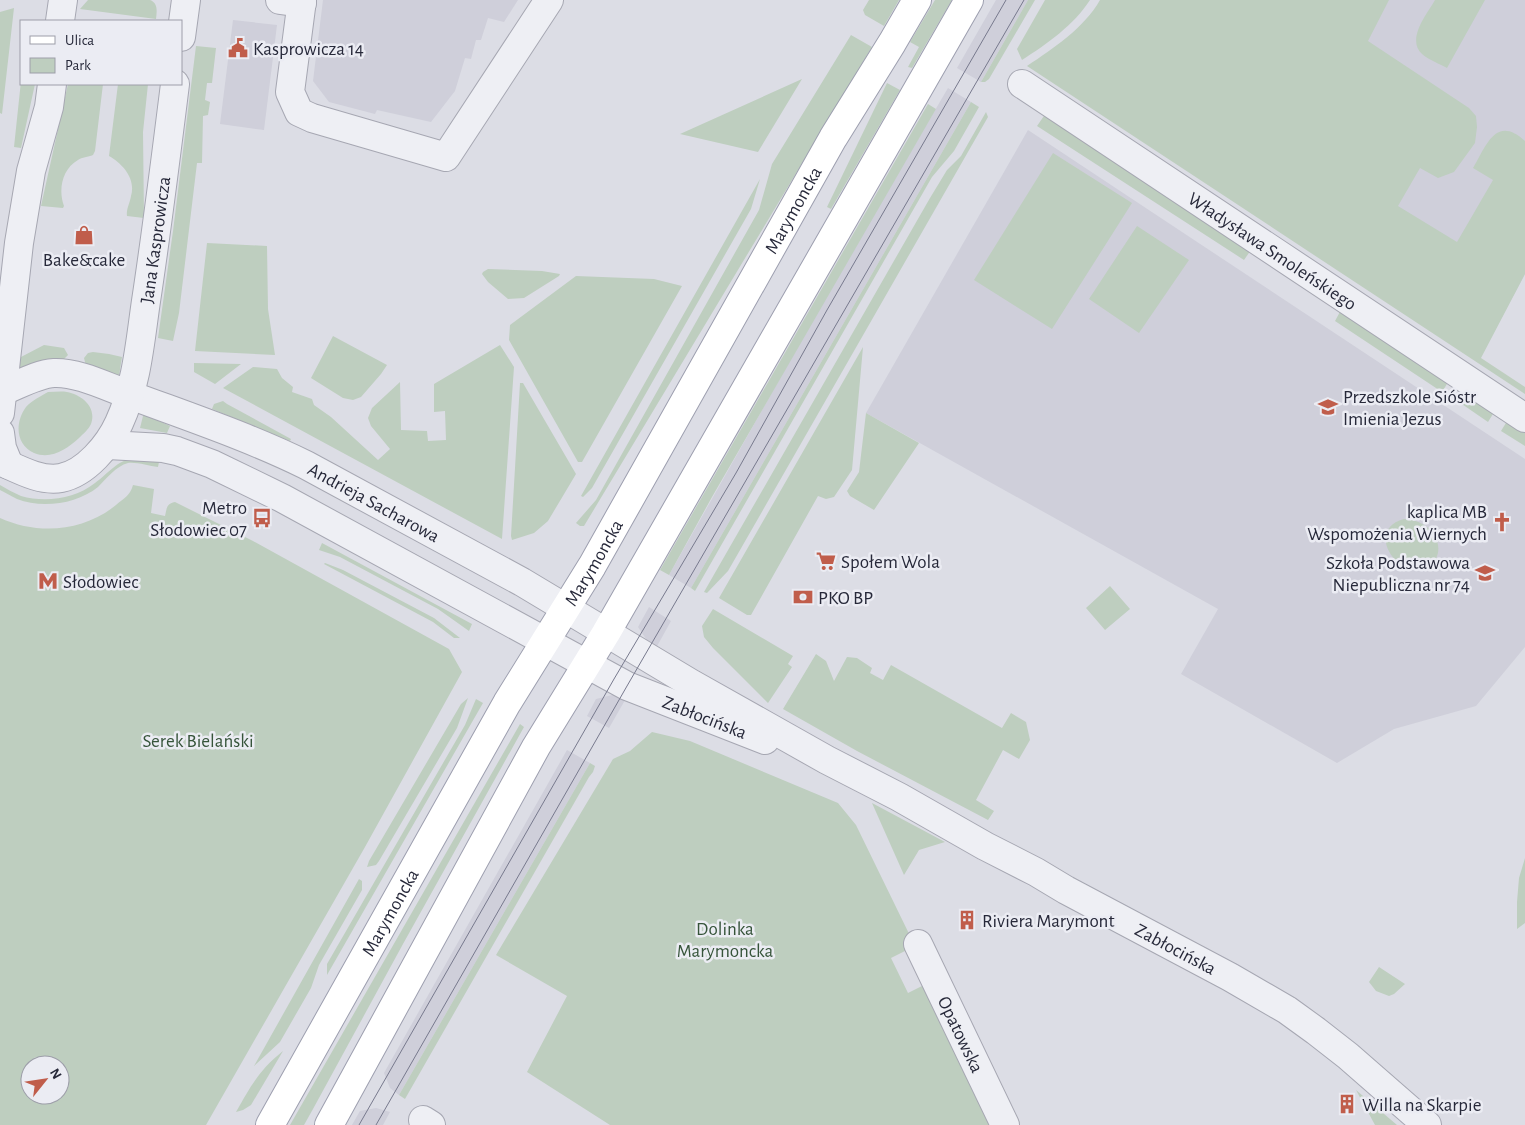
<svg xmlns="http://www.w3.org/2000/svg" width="1525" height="1125" viewBox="0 0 1525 1125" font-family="'Alegreya Sans',sans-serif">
<rect width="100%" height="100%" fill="#dcdde5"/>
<path fill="#cfcfda" d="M 323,0 L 518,0 L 504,22 L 488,18 L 481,40 L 476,40 L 471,59 L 465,58 L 455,91 L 431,122 L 377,110 L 375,114 L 329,102 L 313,81 Z
M 996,0 L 1028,0 L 981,82 L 957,68 Z
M 1103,0 L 1525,0 L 1525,274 L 1480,358 Z
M 233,20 L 277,25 L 264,130 L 220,124 Z
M 948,88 L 971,102 L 691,588 L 669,575 L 835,281 Z
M 1028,130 L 1525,459 L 1525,647 L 1476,706 L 1394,729 L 1337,763 L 1181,674 L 1218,609 L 866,413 Z
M 649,607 L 671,621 L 656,648 L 648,642 L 638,627 Z
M 620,693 L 628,695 L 609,728 L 587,716 L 596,699 Z
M 567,750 L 590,763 L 399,1095 L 390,1088 L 384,1073 Z
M 376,1108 L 390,1112 L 383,1125 L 352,1125 L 360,1111 Z"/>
<path fill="#becebf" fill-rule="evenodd" d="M 88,0 L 150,0 C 158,3 157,11 156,19 L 80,9 Z
M 869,0 L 899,0 L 884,26 L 865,15 L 863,10 Z
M 935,0 L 952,0 L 912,68 L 908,67 L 919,47 L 910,42 Z
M 1028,0 L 1035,0 L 989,79 L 985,82 L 981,82 Z
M 1045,0 L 1090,0 C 1074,25 1047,44 1022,60 L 1017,49 Z
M 1100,0 L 1389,0 L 1368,41 L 1469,108 L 1476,116 L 1477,127 L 1475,143 L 1454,172 L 1438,178 L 1420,168 L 1398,206 L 1457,242 L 1493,180 L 1473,168 C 1486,146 1496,114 1525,141 L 1525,274 L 1481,358 L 1525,387 L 1525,394 L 1027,66 C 1054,48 1084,28 1100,0 Z
M 1435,0 L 1485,0 L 1447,68 C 1440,64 1429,60 1422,54 C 1406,39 1427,14 1435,0 Z
M 14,8 L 2,114 L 0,113 L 0,12 Z
M 851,35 L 872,47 L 584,526 L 580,526 L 576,523 L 596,500 L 759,210 L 772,164 Z
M 196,46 L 216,48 L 212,83 L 207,83 L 205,100 L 210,102 L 208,115 L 203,116 L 202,163 L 197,163 L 179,313 L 173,341 L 158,338 L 173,231 Z
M 802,79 L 758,152 L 680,134 Z
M 21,81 L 21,84 L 35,84 L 21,148 L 14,147 Z
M 887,83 L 900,90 L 831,209 L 827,207 Z
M 68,84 L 103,84 L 95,151 L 93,155 C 88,157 82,157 78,160 C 62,169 58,190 64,206 L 63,208 L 41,206 Z
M 118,84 L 148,84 L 143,132 L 144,218 L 127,216 C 126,209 130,203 131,196 C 136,179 123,164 109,156 Z
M 971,102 L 979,107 L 954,151 L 932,177 L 695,591 L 691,588 Z
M 928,104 L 936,109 L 712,497 L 669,575 L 660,570 Z
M 986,112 L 988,117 L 728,571 L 707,593 L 704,592 L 930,198 L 947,170 L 961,156 Z
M 1046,113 L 1253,247 L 1244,260 L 1037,126 Z
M 1053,153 L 1132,203 L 1052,329 L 974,280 Z
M 760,179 L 751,209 L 592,488 L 583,497 L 581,496 Z
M 1137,226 L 1189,260 L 1139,333 L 1089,299 Z
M 207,243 L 267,246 L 268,309 L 275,355 L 195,351 Z
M 488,269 L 542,271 L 560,274 L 559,276 L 524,298 L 508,299 L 488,282 L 482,274 L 483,272 Z
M 576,276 L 654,279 L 682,286 L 582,462 L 578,462 L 509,340 L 510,325 Z
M 1341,310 L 1450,379 L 1442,392 L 1335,321 Z
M 333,336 L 387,365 L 381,374 L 361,397 L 353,400 L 343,398 L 311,378 Z
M 44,345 L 64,348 L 68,355 L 63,360 L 19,371 L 21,357 Z
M 500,345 L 514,367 L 502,539 L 223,388 L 253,367 L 277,369 L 282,378 L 293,387 L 292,392 L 312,399 L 314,405 L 331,417 L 378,460 L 390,449 L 371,426 L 368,418 L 372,408 L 400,382 L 401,430 L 427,431 L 428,441 L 446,440 L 445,411 L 434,412 L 434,384 Z
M 863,347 L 852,470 L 834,497 L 826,499 L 818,496 L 751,615 L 747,615 L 719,598 Z
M 93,352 L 109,354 L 122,357 L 118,382 L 86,366 L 84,358 L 88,353 Z
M 194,363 L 241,364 L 215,384 L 194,372 Z
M 520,383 L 523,383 L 576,474 L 548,521 L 534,533 L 512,540 L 511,536 Z
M 1464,389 L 1496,409 L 1488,422 L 1456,400 Z
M 48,392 C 54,392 61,391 67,392 C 82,395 97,407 91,424 C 89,429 83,434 79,438 C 67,449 51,460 34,453 C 15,444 15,422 26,407 C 31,401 41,396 48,392 Z
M 223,401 L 227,404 L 291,439 L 290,441 L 212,409 L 214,404 Z
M 866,413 L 919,443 L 874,510 L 850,496 L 847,491 L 859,472 Z
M 146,415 L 170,426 L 167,433 L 140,428 L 143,416 Z
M 1509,418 L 1525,429 L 1525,446 L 1501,431 Z
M 134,458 L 159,462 L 158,467 C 149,466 137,462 128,463 C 116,466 106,479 98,487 C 77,504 42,509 17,499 C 11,496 6,493 0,490 L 0,485 C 7,489 14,493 21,496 C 45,503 75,499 95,483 C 109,473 116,461 134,458 Z
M 133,485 L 154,489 L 151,513 L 165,516 C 167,508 166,504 175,502 L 253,541 L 449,649 L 462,672 L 365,847 L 206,1125 L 0,1125 L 0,518 C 38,535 83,532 116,505 C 124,498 130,496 133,485 ZM 30,1065 L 60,1065 L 60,1095 L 30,1095 Z
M 1404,519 C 1429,519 1450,545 1431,566 C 1426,568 1421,570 1415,569 C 1389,567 1370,528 1404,519 Z
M 322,543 L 472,624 L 469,631 L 438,609 L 340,557 L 319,550 Z
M 325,563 L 343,570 L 434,618 L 460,638 L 454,638 L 433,622 L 324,564 Z
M 1110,586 L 1130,609 L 1105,630 L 1086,608 Z
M 713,609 L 793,656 L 788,664 L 792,667 L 768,703 L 713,648 L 704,637 L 702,626 Z
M 816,654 L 826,661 L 834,681 L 847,657 L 857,658 L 872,668 L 870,673 L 883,680 L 891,665 L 1002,728 L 1011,713 L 1026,722 L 1030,740 L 1019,759 L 1003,750 L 976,800 L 994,811 L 988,820 L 857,751 L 783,709 Z
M 468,698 L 457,728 L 379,861 L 376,865 L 367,867 L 369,861 L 461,704 Z
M 476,699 L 483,703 L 327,975 L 327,964 L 465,725 Z
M 520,724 L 524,727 L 403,944 L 313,1109 L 304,1125 L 290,1125 Z
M 652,732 L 690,741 L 838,803 L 856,825 L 915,946 L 891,958 L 908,993 L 924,985 L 989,1125 L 610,1125 L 527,1072 L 567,996 L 496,955 L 613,759 L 630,751 Z
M 590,763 L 595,766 L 593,772 L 589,777 L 405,1099 L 399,1095 Z
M 872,803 L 945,842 L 919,850 L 904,875 Z
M 1525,858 L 1525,923 L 1517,929 L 1517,902 L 1519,878 Z
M 359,879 L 362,881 L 362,890 L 319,965 L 311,988 L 280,1042 L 254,1066 Z
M 1379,967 L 1405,984 L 1394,994 L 1389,996 L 1376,991 L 1369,982 Z
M 283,1051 L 251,1105 L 243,1110 L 236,1112 C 251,1086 259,1070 283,1051 Z
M 1356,1090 L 1397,1125 L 1375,1125 Z"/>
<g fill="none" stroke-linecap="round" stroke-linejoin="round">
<defs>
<g id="minor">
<path d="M 280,0 L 302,3"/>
<path d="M 302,0 L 290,92 L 299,112 L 312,118 L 446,157 L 549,0"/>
<path d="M 60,21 L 63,0"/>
<path d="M 181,37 L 186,0"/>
<path id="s1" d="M 1022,84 L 1525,418"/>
<path id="s2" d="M 0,392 C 17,386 36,374 54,373 C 78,372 107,387 130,395 C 189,417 249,437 306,465 L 522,582 L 692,684 L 827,760 L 899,797 L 985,846 L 1036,872 L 1066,890 L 1230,977 L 1287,1010 L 1316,1031 L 1348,1056 L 1427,1125"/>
<path d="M 0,413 L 19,243 L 31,171 L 49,107 L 52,84"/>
<path d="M 0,433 L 2,448 L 9,465"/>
<path id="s3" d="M 108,445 L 163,448 L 177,451 L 212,464 L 282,498 L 627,686 L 765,740"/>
<path id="s4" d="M 0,461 C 18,469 41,482 61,478 C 86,473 109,445 119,423 C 137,384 140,342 146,301 C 157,229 166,156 175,84"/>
<path id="s5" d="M 918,944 L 1005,1125"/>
<path d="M 423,1120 L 431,1125"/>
</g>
<g id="major">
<path id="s6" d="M 270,1125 L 507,703 L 592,566 L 833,138 L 892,43 L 917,0"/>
<path d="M 329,1125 L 536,747 L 606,633 L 969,0"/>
</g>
</defs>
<use href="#minor" stroke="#a6a7b2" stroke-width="30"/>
<use href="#major" stroke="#9d9faf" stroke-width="30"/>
<use href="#minor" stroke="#eeeff4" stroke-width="28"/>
<use href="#major" stroke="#fff" stroke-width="28"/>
<path stroke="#77798d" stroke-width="1" d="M 359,1125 L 614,679 L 736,473 L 827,310 L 1006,0
M 376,1125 L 627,686 L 1024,0"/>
</g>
<defs>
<symbol id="civic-bare" viewBox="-9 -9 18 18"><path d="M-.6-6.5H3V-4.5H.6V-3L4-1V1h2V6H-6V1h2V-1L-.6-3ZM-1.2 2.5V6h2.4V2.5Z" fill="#c05d4b" stroke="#ebecf3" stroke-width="2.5" paint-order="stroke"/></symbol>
<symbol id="shop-bare" viewBox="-9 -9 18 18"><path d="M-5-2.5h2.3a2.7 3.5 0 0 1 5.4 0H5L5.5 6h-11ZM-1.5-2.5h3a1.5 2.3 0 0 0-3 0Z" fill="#c05d4b" stroke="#ebecf3" stroke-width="2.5" paint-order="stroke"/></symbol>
<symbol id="school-bare" viewBox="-9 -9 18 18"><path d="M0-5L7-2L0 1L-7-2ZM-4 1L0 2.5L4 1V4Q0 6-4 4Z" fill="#c05d4b" stroke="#ebecf3" stroke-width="2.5" paint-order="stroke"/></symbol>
<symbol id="bus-bare" viewBox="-9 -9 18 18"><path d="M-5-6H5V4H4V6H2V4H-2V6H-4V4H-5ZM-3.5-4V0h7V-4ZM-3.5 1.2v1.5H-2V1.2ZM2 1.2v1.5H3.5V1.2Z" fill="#c05d4b" stroke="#ebecf3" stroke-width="2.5" paint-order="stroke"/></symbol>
<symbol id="church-bare" viewBox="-9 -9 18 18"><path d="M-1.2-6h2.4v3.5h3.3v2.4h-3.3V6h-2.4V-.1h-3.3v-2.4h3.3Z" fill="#c05d4b" stroke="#ebecf3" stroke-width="2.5" paint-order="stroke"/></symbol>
<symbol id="supermarket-bare" viewBox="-9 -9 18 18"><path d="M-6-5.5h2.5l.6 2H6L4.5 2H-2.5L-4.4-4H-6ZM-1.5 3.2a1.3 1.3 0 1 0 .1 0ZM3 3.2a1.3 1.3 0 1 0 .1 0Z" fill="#c05d4b" stroke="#ebecf3" stroke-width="2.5" paint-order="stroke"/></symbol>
<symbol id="metro-bare" viewBox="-9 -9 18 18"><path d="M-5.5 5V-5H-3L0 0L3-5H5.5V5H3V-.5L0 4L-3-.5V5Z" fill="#c05d4b" stroke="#ebecf3" stroke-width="2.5" paint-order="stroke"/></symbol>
<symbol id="bank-bare" viewBox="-9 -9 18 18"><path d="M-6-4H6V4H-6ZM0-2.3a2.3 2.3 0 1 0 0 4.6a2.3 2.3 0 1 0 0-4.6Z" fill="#c05d4b" stroke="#ebecf3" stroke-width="2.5" paint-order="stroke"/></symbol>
<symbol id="building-bare" viewBox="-9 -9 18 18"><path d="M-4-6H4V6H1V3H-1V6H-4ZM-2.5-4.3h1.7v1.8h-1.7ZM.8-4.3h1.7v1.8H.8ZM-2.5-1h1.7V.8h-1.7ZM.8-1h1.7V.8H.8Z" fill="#c05d4b" stroke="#ebecf3" stroke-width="2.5" paint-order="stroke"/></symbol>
</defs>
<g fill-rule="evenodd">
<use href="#civic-bare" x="224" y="34" width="28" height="28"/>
<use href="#shop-bare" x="70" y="221" width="28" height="28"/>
<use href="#school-bare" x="1314" y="393" width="28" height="28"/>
<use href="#bus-bare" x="248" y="504" width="28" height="28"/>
<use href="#church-bare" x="1488" y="508" width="28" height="28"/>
<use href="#supermarket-bare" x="812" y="547" width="28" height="28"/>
<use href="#school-bare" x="1471" y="559" width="28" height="28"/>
<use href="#metro-bare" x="34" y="567" width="28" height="28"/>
<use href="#bank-bare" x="789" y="583" width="28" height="28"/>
<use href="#building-bare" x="953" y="906" width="28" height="28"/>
<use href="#building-bare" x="1333" y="1090" width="28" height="28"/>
</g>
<g text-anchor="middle" stroke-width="5" stroke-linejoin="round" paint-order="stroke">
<g font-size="19" fill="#27293a" stroke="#ebecf3" text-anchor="start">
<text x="253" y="55">Kasprowicza 14</text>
<text x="84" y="266" text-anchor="middle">Bake&amp;cake</text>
<text x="1343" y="403">Przedszkole Sióstr<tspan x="1343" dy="22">Imienia Jezus</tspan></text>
<text x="247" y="514" text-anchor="end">Metro<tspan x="247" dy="22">Słodowiec 07</tspan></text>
<text x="1487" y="518" text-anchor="end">kaplica MB<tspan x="1487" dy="22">Wspomożenia Wiernych</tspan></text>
<text x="841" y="568">Społem Wola</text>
<text x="1470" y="569" text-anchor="end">Szkoła Podstawowa<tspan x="1470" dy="22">Niepubliczna nr 74</tspan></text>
<text x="63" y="588">Słodowiec</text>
<text x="818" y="604">PKO BP</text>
<text x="982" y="927">Riviera Marymont</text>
<text x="1362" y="1111">Willa na Skarpie</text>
</g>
<g font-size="19" fill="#27293a" stroke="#ebecf3">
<text dy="7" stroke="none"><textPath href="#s6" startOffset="1054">Marymoncka</textPath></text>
<text dy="7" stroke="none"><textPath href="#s4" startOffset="334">Jana Kasprowicza</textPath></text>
<text dy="7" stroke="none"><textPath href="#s1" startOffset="301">Władysława Smoleńskiego</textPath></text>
<text dy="7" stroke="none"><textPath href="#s2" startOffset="404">Andrieja Sacharowa</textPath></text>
<text dy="7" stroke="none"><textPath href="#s6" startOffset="649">Marymoncka</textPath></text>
<text dy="7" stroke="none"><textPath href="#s3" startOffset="661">Zabłocińska</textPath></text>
<text dy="7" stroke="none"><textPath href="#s6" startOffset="244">Marymoncka</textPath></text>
<text dy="7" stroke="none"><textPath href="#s2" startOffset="1322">Zabłocińska</textPath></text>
<text dy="7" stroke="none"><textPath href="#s5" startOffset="100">Opatowska</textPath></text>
</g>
<g font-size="19" fill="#36543a" stroke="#ebecf3">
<text x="198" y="747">Serek Bielański</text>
<text x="725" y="935">Dolinka<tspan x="725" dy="22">Marymoncka</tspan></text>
</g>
</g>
<rect x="20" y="20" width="162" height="65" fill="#ebecf3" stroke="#9d9ea9"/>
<rect x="30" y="36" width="25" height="8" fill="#ffffff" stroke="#9d9ea9"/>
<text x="65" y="45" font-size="15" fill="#27293a">Ulica</text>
<rect x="30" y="58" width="25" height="15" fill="#becebf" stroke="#9d9ea9"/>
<text x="65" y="70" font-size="15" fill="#27293a">Park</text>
<g transform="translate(45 1080) rotate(60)"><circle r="24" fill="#ebecf3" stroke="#9d9ea9"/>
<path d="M0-4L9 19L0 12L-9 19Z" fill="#c05d4b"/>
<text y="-8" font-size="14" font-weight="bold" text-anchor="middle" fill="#27293a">N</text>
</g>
</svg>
